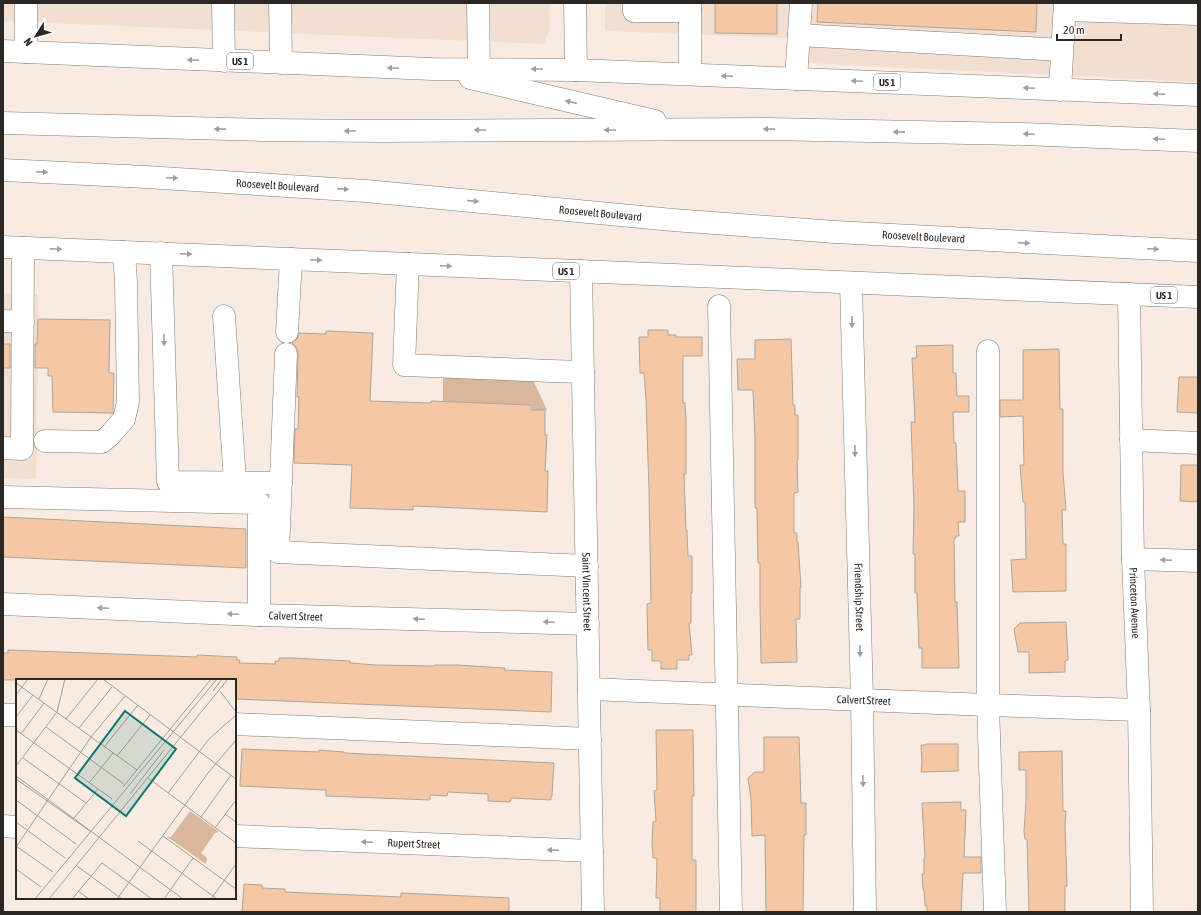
<svg xmlns="http://www.w3.org/2000/svg" width="1201" height="915" viewBox="0 0 1201 915" font-family="'Asap Condensed',sans-serif">
<rect width="100%" height="100%" fill="#f7ebe2"/>
<path fill="#f1dfd1" d="M 3,3 L 549,3 L 550,28 L 544,44 L 3,21 Z
M 605,3 L 1198,3 L 1198,82 L 787,62 L 790,38 L 605,31 Z
M 3,293 L 39,294 L 36,479 L 3,478 Z"/>
<path fill="#d8b79c" d="M 443,376 L 532,378 L 547,410 L 532,410 L 532,405 L 443,403 Z"/>
<path fill="#f4c8a4" stroke="#afa59c" d="M 715,3 L 777,3 L 777,34 L 715,33 Z
M 818,3 L 1037,3 L 1036,32 L 817,22 Z
M 38,319 L 110,320 L 109,373 L 114,373 L 113,413 L 53,412 L 52,376 L 48,376 L 48,368 L 35,368 L 35,344 L 37,344 Z
M 648,330 L 668,330 L 668,335 L 676,335 L 675,337 L 702,337 L 702,356 L 683,356 L 683,403 L 685,403 L 686,419 L 686,474 L 684,474 L 686,530 L 687,530 L 688,556 L 692,556 L 692,593 L 691,593 L 691,623 L 689,623 L 692,655 L 689,655 L 689,660 L 677,660 L 677,669 L 661,669 L 661,661 L 652,661 L 652,650 L 648,650 L 647,604 L 651,603 L 649,490 L 646,399 L 644,373 L 640,373 L 639,337 L 648,337 Z
M 326,331 L 373,333 L 370,401 L 431,403 L 431,401 L 531,405 L 531,410 L 545,410 L 545,435 L 547,435 L 545,471 L 548,471 L 547,512 L 413,506 L 413,510 L 350,508 L 352,465 L 294,463 L 295,429 L 298,429 L 299,397 L 297,397 L 298,354 L 297,348 L 292,343 L 297,339 L 299,333 L 326,334 Z
M 791,339 L 793,405 L 795,405 L 795,415 L 798,415 L 798,460 L 797,460 L 798,492 L 794,493 L 794,533 L 797,533 L 797,542 L 798,542 L 801,587 L 800,587 L 800,619 L 796,619 L 797,662 L 761,663 L 760,603 L 760,563 L 758,563 L 757,508 L 755,508 L 755,440 L 753,390 L 738,390 L 737,359 L 755,359 L 755,340 Z
M 3,344 L 10,344 L 10,368 L 3,368 Z
M 953,345 L 953,373 L 956,373 L 957,396 L 969,396 L 969,412 L 953,412 L 954,443 L 956,443 L 958,491 L 965,491 L 965,522 L 958,522 L 959,536 L 956,536 L 956,538 L 954,538 L 955,602 L 957,602 L 959,668 L 922,668 L 922,648 L 919,648 L 917,593 L 915,593 L 915,554 L 913,554 L 914,508 L 911,422 L 915,422 L 912,358 L 917,358 L 916,346 Z
M 1059,349 L 1060,409 L 1063,409 L 1063,472 L 1066,510 L 1062,510 L 1063,544 L 1066,544 L 1066,591 L 1013,592 L 1011,560 L 1026,559 L 1025,502 L 1023,502 L 1020,465 L 1024,465 L 1023,416 L 1000,417 L 1000,400 L 1023,400 L 1023,350 Z
M 1179,377 L 1198,377 L 1198,413 L 1177,412 Z
M 1181,465 L 1198,465 L 1198,502 L 1180,501 Z
M 3,517 L 246,529 L 246,568 L 3,557 Z
M 1066,622 L 1068,660 L 1065,661 L 1065,672 L 1029,673 L 1029,652 L 1018,652 L 1014,629 L 1020,623 Z
M 8,650 L 197,657 L 197,655 L 237,657 L 237,660 L 240,660 L 239,663 L 275,664 L 275,661 L 279,661 L 279,658 L 291,658 L 350,661 L 350,663 L 376,665 L 435,666 L 435,665 L 457,665 L 505,668 L 504,670 L 552,672 L 551,712 L 235,699 L 235,680 L 3,680 L 3,653 L 8,653 Z
M 656,730 L 693,730 L 694,796 L 692,796 L 692,860 L 696,860 L 696,912 L 660,912 L 660,898 L 656,898 L 657,858 L 653,858 L 652,844 L 653,822 L 656,821 L 654,791 L 657,790 Z
M 764,737 L 799,737 L 801,803 L 806,803 L 806,835 L 804,835 L 803,912 L 766,912 L 765,835 L 752,836 L 751,799 L 748,778 L 755,772 L 764,772 Z
M 926,744 L 958,744 L 958,771 L 921,772 L 922,763 L 921,745 L 926,745 Z
M 242,749 L 319,752 L 319,750 L 344,752 L 344,753 L 554,763 L 552,796 L 551,796 L 551,800 L 511,798 L 510,802 L 488,801 L 488,794 L 448,792 L 447,796 L 430,795 L 430,800 L 326,796 L 326,790 L 240,786 Z
M 1062,751 L 1063,811 L 1066,811 L 1065,826 L 1067,886 L 1065,886 L 1065,912 L 1029,912 L 1027,839 L 1025,839 L 1024,831 L 1026,802 L 1026,770 L 1019,770 L 1019,752 Z
M 961,802 L 961,810 L 966,810 L 964,857 L 981,857 L 981,873 L 963,873 L 961,912 L 927,912 L 927,906 L 925,906 L 924,890 L 923,890 L 922,874 L 924,874 L 924,858 L 925,858 L 922,803 Z
M 244,884 L 262,885 L 262,888 L 285,889 L 285,892 L 401,897 L 401,893 L 509,898 L 509,912 L 242,912 Z"/>
<g fill="none" stroke-linecap="round" stroke-linejoin="round">
<defs>
<g id="minor">
<path d="M 26,3 L 26,52"/>
<path d="M 223,3 L 224,61"/>
<path d="M 280,3 L 281,63"/>
<path d="M 478,3 L 479,69"/>
<path d="M 575,3 L 576,70"/>
<path d="M 634,3 L 634,11 L 690,11 L 690,3"/>
<path d="M 1065,10 L 1198,14"/>
<path d="M 690,11 L 690,74"/>
<path d="M 799,35 L 1062,50"/>
<path d="M 796,79 L 801,3"/>
<path d="M 1060,90 L 1065,3"/>
<path d="M 161,253 L 168,482 L 281,483"/>
<path d="M 408,264 L 404,365 L 551,371 L 583,372"/>
<path id="s1" d="M 581,271 L 593,912"/>
<path id="s2" d="M 851,283 L 862,699 L 865,912"/>
<path id="s3" d="M 1129,294 L 1133,559 L 1139,710 L 1142,912"/>
<path d="M 719,306 L 731,912"/>
<path d="M 224,316 L 235,482"/>
<path d="M 3,321 L 23,322"/>
<path d="M 287,332 L 291,259"/>
<path d="M 988,351 L 988,705 L 995,912"/>
<path d="M 286,354 L 278,552 L 587,566"/>
<path d="M 1131,440 L 1198,443"/>
<path d="M 45,441 L 102,442 L 110,435 L 124,419 L 128,402 L 126,282 L 124,252"/>
<path d="M 3,448 L 22,449 L 23,248"/>
<path d="M 3,497 L 259,503 L 259,615"/>
<path d="M 1133,559 L 1198,561"/>
<path id="s4" d="M 3,604 L 259,615 L 588,624"/>
<path id="s5" d="M 589,689 L 988,705 L 1139,710"/>
<path d="M 3,715 L 17,715"/>
<path d="M 235,724 L 590,739"/>
<path d="M 3,826 L 17,827"/>
<path id="s6" d="M 235,836 L 592,851"/>
</g>
<g id="highway">
<path d="M 3,51 L 432,69 L 576,70 L 1198,95"/>
<path d="M 470,78 L 655,121"/>
<path d="M 3,123 L 264,130 L 382,131 L 768,129 L 1023,134 L 1198,141"/>
<path id="s7" d="M 3,170 L 146,177 L 366,191 L 673,220 L 835,232 L 1198,251"/>
<path d="M 3,247 L 1198,297"/>
</g>
</defs>
<use href="#minor" stroke="#847a71" stroke-width="23"/>
<use href="#highway" stroke="#847a71" stroke-width="23"/>
<use href="#minor" stroke="#fff" stroke-width="22"/>
<use href="#highway" stroke="#fff" stroke-width="22"/>
</g>
<defs><path id="oneway-solid" d="M-6-.8H1V-3.2L6.5 0L1 3.2V.8H-6Z"/></defs>
<g fill="#a09e9c">
<use href="#oneway-solid" transform="translate(193 60) rotate(-178)"/>
<use href="#oneway-solid" transform="translate(393 68) rotate(-178)"/>
<use href="#oneway-solid" transform="translate(537 69) rotate(-180)"/>
<use href="#oneway-solid" transform="translate(727 76) rotate(-178)"/>
<use href="#oneway-solid" transform="translate(857 81) rotate(-178)"/>
<use href="#oneway-solid" transform="translate(1029 88) rotate(-178)"/>
<use href="#oneway-solid" transform="translate(1159 94) rotate(-178)"/>
<use href="#oneway-solid" transform="translate(571 102) rotate(-167)"/>
<use href="#oneway-solid" transform="translate(220 129) rotate(-179)"/>
<use href="#oneway-solid" transform="translate(769 129) rotate(-179)"/>
<use href="#oneway-solid" transform="translate(480 130) rotate(180)"/>
<use href="#oneway-solid" transform="translate(610 130) rotate(180)"/>
<use href="#oneway-solid" transform="translate(350 131) rotate(-180)"/>
<use href="#oneway-solid" transform="translate(899 132) rotate(-179)"/>
<use href="#oneway-solid" transform="translate(1029 134) rotate(-178)"/>
<use href="#oneway-solid" transform="translate(1159 139) rotate(-178)"/>
<use href="#oneway-solid" transform="translate(42 172) rotate(3)"/>
<use href="#oneway-solid" transform="translate(172 178) rotate(3)"/>
<use href="#oneway-solid" transform="translate(343 189) rotate(4)"/>
<use href="#oneway-solid" transform="translate(473 201) rotate(5)"/>
<use href="#oneway-solid" transform="translate(1024 243) rotate(3)"/>
<use href="#oneway-solid" transform="translate(56 249) rotate(2)"/>
<use href="#oneway-solid" transform="translate(1153 249) rotate(3)"/>
<use href="#oneway-solid" transform="translate(186 254) rotate(2)"/>
<use href="#oneway-solid" transform="translate(316 260) rotate(2)"/>
<use href="#oneway-solid" transform="translate(446 266) rotate(2)"/>
<use href="#oneway-solid" transform="translate(852 322) rotate(89)"/>
<use href="#oneway-solid" transform="translate(164 340) rotate(88)"/>
<use href="#oneway-solid" transform="translate(855 451) rotate(89)"/>
<use href="#oneway-solid" transform="translate(1166 560) rotate(-178)"/>
<use href="#oneway-solid" transform="translate(103 608) rotate(-178)"/>
<use href="#oneway-solid" transform="translate(233 614) rotate(-178)"/>
<use href="#oneway-solid" transform="translate(419 619) rotate(-178)"/>
<use href="#oneway-solid" transform="translate(549 622) rotate(-178)"/>
<use href="#oneway-solid" transform="translate(860 651) rotate(89)"/>
<use href="#oneway-solid" transform="translate(863 781) rotate(89)"/>
<use href="#oneway-solid" transform="translate(367 842) rotate(-178)"/>
<use href="#oneway-solid" transform="translate(553 850) rotate(-178)"/>
</g>
<g text-anchor="middle" stroke-width="3.5" stroke-linejoin="round" paint-order="stroke">
<g fill="#fff" stroke="#6b6865" stroke-width="1">
<rect x="227" y="53" width="26" height="16" rx="3"/>
<rect x="874" y="74" width="26" height="16" rx="3"/>
<rect x="553" y="263" width="26" height="16" rx="3"/>
<rect x="1151" y="287" width="26" height="16" rx="3"/>
</g>
<g font-size="10" font-weight="bold" fill="#2b2723">
<text x="240" y="65">US 1</text>
<text x="887" y="86">US 1</text>
<text x="566" y="275">US 1</text>
<text x="1164" y="299">US 1</text>
</g>
<g font-size="11" fill="#2b2723" stroke="#fff">
<text dy="4" stroke="none"><textPath href="#s7" startOffset="275">Roosevelt Boulevard</textPath></text>
<text dy="4" stroke="none"><textPath href="#s7" startOffset="599">Roosevelt Boulevard</textPath></text>
<text dy="4" stroke="none"><textPath href="#s7" startOffset="923">Roosevelt Boulevard</textPath></text>
<text dy="4" stroke="none"><textPath href="#s1" startOffset="321">Saint Vincent Street</textPath></text>
<text dy="4" stroke="none"><textPath href="#s2" startOffset="314">Friendship Street</textPath></text>
<text dy="4" stroke="none"><textPath href="#s3" startOffset="309">Princeton Avenue</textPath></text>
<text dy="4" stroke="none"><textPath href="#s4" startOffset="293">Calvert Street</textPath></text>
<text dy="4" stroke="none"><textPath href="#s5" startOffset="275">Calvert Street</textPath></text>
<text dy="4" stroke="none"><textPath href="#s6" startOffset="179">Rupert Street</textPath></text>
</g>
</g>
<g transform="translate(16 679)">
<rect width="220" height="220" fill="#f7ebe2"/>
<path d="M 174,132 L 203,153 L 199,154 L 185,174 L 191,179 L 190,185 L 150,157 L 155,158 Z" fill="#d8b79c"/>
<path fill="none" stroke="#a59d96" stroke-width="1" d="M 87,0 L 220,100M 0,4 L 121,91M 197,12 L 206,0M 204,12 L 220,33M 0,16 L 12,0M 23,20 L 32,0M 0,38 L 17,16M 50,40 L 82,0M 30,48 L 108,105M 63,49 L 96,8M 0,51 L 96,120M 5,55 L 28,24M 88,68 L 122,26M 101,77 L 134,36M 7,79 L 70,124M 0,87 L 41,33 L 49,0M 0,97 L 167,220M 132,99 L 220,164M 0,100 L 74,152M 73,104 L 97,74M 107,108 L 195,0M 152,114 L 193,60 L 220,36M 114,115 L 148,71M 0,121 L 60,165M 209,135 L 220,143M 185,138 L 215,96M 58,139 L 82,110M 0,143 L 49,179M 199,149 L 220,121M 147,157 L 220,210M 122,162 L 201,220M 0,167 L 37,193M 0,168 L 75,58 L 109,17M 61,187 L 106,220M 0,190 L 25,208M 62,212 L 73,220M 19,220 L 201,0M 33,220 L 212,0M 56,220 L 86,184 L 136,220M 101,220 L 192,94 L 220,61M 148,220 L 177,179M 195,220 L 220,185"/>
<path fill="#0f766e" fill-opacity="0.15" stroke="#0f766e" stroke-width="2" d="M 109,32 L 160,70 L 110,137 L 59,99 Z"/>
<rect width="220" height="220" fill="none" stroke="#2b2723" stroke-width="2"/>
</g>
<rect width="1201" height="915" fill="none" stroke="#2b2723" stroke-width="8"/>
<g transform="translate(36 36) rotate(233)" stroke="#ffffff" stroke-width="3" paint-order="stroke">
<path d="M0-3L7 15L0 10L-7 15Z" fill="#2b2723"/>
<text y="-6" font-size="11" font-weight="bold" text-anchor="middle" fill="#2b2723">N</text>
</g>
<path d="M1057 34v6h64v-6" fill="none" stroke="#2b2723" stroke-width="2"/>
<text x="1063" y="34" font-size="12" fill="#2b2723" stroke="#ffffff" stroke-width="3" paint-order="stroke">20 m</text>
</svg>
